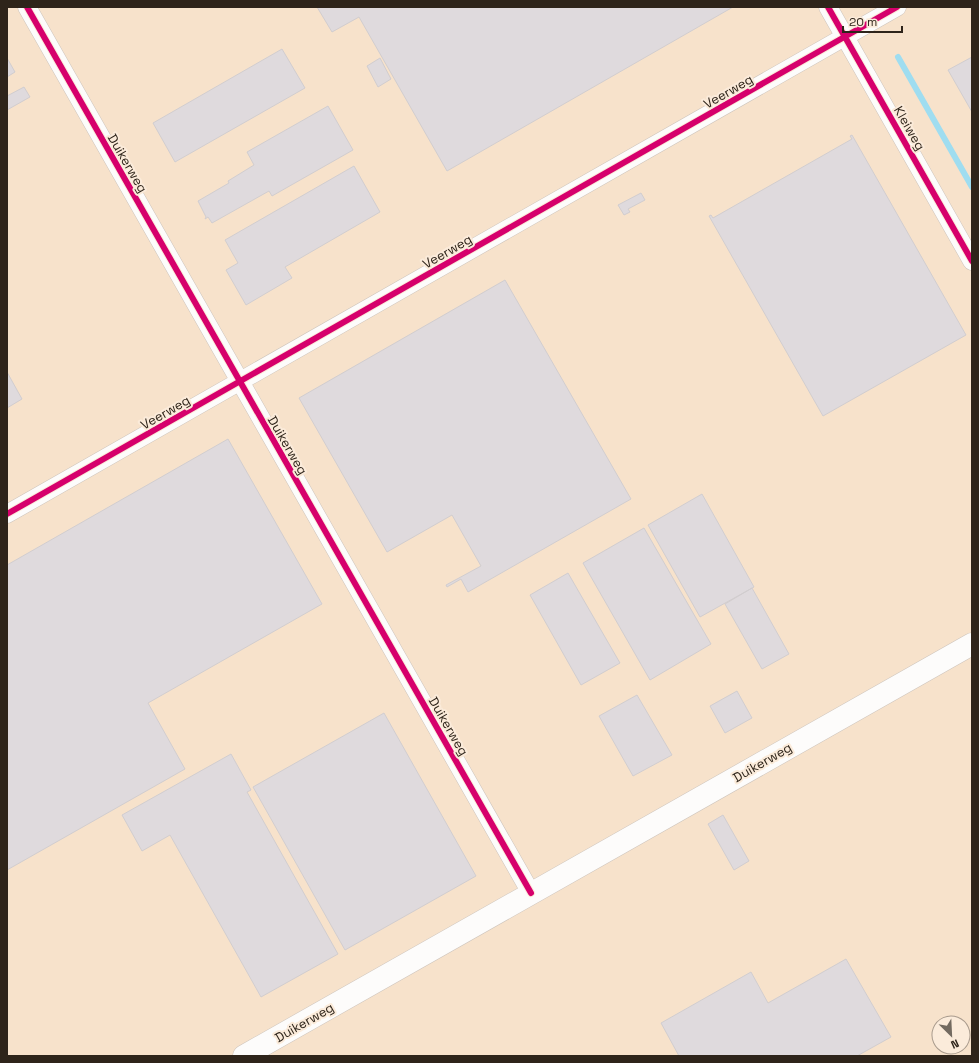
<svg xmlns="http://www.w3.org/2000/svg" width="979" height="1063" viewBox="0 0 979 1063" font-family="'Space Grotesk',sans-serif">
<rect width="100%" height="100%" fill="#f3ebe2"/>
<path fill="#f7e2cb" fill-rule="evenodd" d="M 7,7 L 972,7 L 972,1056 L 7,1056 ZM 939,1023 L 963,1023 L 963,1047 L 939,1047 Z"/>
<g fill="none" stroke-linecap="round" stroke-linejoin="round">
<path stroke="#9fddf0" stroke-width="6" d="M 898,57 L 972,187"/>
</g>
<path fill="#dfdadd" stroke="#d1cdcf" d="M 317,7 L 733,7 L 447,171 L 359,17 L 332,32 Z
M 282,49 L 305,88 L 175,162 L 153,123 Z
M 972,57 L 972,112 L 948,70 Z
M 7,58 L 15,72 L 7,77 Z
M 380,58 L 391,79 L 378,87 L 367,66 Z
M 24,87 L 30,97 L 7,110 L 7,96 Z
M 328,106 L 353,150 L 272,196 L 269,191 L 212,223 L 208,217 L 205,219 L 206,217 L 198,201 L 229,183 L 228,181 L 254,165 L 247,152 Z
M 852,135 L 966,335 L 823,416 L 709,216 L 711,215 L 713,218 L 852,139 L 850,136 Z
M 354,166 L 380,212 L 285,267 L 292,278 L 246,305 L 226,270 L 238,263 L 225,240 Z
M 641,193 L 645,200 L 628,209 L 630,212 L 624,215 L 618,205 Z
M 505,280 L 631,499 L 468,592 L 461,579 L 447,587 L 446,585 L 481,566 L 452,515 L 387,552 L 299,398 Z
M 7,372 L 22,399 L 7,408 Z
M 228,439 L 322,604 L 148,703 L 185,769 L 7,870 L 7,565 Z
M 702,494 L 754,587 L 700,617 L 648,525 Z
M 644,528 L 711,644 L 650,680 L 583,563 Z
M 568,573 L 620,663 L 581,685 L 530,595 Z
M 752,588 L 789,654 L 762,669 L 725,604 Z
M 737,691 L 752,718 L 725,733 L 710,706 Z
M 637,695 L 672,755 L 633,776 L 599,716 Z
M 384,713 L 476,876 L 345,950 L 253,787 Z
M 231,754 L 251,790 L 247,792 L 338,954 L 261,997 L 170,835 L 142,851 L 122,815 Z
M 723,815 L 749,861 L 734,870 L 708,824 Z
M 846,959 L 891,1037 L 857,1056 L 679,1056 L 661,1023 L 751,972 L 768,1003 Z"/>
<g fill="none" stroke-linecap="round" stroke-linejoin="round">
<defs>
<path id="street" d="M 27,7 L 531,893
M 828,7 L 972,261
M 7,514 L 897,7"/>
<path id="secondary" d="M 244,1056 L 972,644"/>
</defs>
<use href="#street" stroke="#cdc4bc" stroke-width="19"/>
<use href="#secondary" stroke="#cdc4bc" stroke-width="23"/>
<use href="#street" stroke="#fdfcfb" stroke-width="18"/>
<use href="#secondary" stroke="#fdfcfb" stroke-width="22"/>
<defs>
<path id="cycleway" d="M 27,7 L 531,893
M 828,7 L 972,261
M 7,514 L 897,7"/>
</defs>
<use href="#cycleway" stroke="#fbebda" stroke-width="8"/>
<use href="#cycleway" stroke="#d6006c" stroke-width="6"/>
</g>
<g text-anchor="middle" stroke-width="4" stroke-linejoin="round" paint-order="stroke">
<g font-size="13" fill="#2e241a" stroke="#fbebda">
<text transform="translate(728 91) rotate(-30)" y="5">Veerweg</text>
<text transform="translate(910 128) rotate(60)" y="5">Kleiweg</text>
<text transform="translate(128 163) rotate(60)" y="5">Duikerweg</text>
<text transform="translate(447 251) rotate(-30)" y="5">Veerweg</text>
<text transform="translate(165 412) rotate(-30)" y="5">Veerweg</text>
<text transform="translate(288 445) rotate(60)" y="5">Duikerweg</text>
<text transform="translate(449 726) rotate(60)" y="5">Duikerweg</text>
<text transform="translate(762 762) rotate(-30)" y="5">Duikerweg</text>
<text transform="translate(304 1022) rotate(-30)" y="5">Duikerweg</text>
</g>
</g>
<rect width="979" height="1063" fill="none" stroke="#2e241a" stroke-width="16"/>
<g transform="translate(951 1035) rotate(156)"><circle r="19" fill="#fbebda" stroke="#a99b8d"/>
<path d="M0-3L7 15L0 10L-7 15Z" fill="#736a60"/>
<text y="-6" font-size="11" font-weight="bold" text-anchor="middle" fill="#2e241a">N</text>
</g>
<path d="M843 26v6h59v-6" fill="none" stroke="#2e241a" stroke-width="2"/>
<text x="849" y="26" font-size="12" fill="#2e241a" stroke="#fbebda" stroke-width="3" paint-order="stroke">20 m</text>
</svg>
